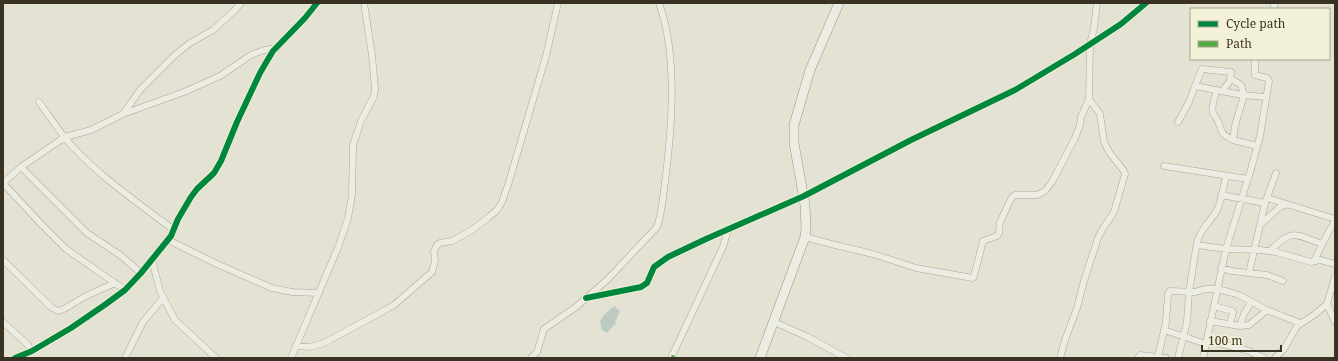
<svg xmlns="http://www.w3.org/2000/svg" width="1338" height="361" viewBox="0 0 1338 361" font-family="'Noto Serif',serif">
<rect width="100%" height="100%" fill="#e4e2d2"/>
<path fill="#bbcbc4" d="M 614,306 L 620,311 L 615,322 L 616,323 L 607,333 L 602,330 L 600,321 L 604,315 Z"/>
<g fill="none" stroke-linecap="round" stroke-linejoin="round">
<defs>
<path id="street" d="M 1274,9 L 1274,3
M 1230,78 L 1241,85 L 1244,95 L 1235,126 L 1233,140 L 1257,146
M 1217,90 C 1215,96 1211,106 1213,113 C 1214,116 1217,118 1218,121 C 1222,133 1221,134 1233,140
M 1222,91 L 1230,81 L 1231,72 L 1202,69 L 1195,86 L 1242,95 L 1266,97
M 39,102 C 50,117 60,133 72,146 C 100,177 141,205 174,230
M 123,114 L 184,92 L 220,76 L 251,55 L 264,50 L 277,48
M 1178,122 L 1189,102 L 1195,86
M 1164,166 L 1248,179
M 21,167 L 87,233 L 120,255 L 141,273
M 1276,173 L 1265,203 L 1249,273 L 1267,275 L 1283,281
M 1221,195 L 1265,203
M 1267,198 L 1335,219
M 1261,224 L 1280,207 L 1286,205
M 805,237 L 835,245 L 873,254 L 916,268 L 973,278 L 974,276 L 983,241 L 997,236 L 999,233 L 1000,222 L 1012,197 L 1015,195 L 1037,195 L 1045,191 L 1052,182 L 1075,138 L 1080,125 L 1081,117 L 1089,99
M 168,240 L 217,264 L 272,288 L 292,292 L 319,293
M 1197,245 L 1226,249 L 1260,250 L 1276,252 L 1311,262 L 1320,260 L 1335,264
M 1270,251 C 1292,228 1294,234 1322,244
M 3,260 L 51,307 L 58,311 L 64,309 L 86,296 L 115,283
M 152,260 L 160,291 L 175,320 L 216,358
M 1314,261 L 1329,231 L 1335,221
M 1221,268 L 1232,271 L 1249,273
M 125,290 L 66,249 L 42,225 L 3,183 L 21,167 L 65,137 L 91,130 L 123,114 L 140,90 L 175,55 L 190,43 L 213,30 L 233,12 L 241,3
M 586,298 L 641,287 L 647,283 L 654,267 L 668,257 L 706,239 L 804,196 L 911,140 L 1015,90 L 1075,54 L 1121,24 L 1146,3
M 1327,304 L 1335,322
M 1214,306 L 1232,311 L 1233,312 L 1230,324
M 1210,321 L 1240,326 L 1249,325 L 1267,310
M 3,322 L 27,344 L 32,351
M 774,322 L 808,337 L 846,358
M 1240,326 L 1244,314 L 1251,302
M 1164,330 L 1206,344
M 1207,340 L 1249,351 L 1264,358
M 296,346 L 310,347 L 324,343 L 378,314 L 394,305 L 432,272 L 435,261 L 434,251 L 437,245 L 440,243 L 452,241 L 472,230 L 489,217 L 497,210 L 502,202 L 508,185 L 546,56 L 558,3
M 15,358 L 32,351 L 71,328 L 106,304 L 125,290 L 141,273 L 171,236 L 178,219 L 191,197 L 197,189 L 214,173 L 221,161 L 237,122 L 260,73 L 267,61 L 273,51 L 305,18 L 317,3
M 125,358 L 143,322 L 163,298
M 291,358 L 339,245 L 348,218 L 352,195 L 353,145 L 361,121 L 374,96 L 375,89 L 372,55 L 364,3
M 531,358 L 537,352 L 544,329 L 576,307 L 607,280 L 657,227 C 662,213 663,197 665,182 C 672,128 678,55 659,3
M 671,358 L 723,247 L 728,229
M 1060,358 L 1065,340 L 1077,308 L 1084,281 L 1098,238 L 1102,230 L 1114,212 L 1125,174 L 1124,171 L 1109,152 L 1104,142 L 1100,114 L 1089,99 L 1090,44 L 1094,28 L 1097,3
M 1138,358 L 1140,355 L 1158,357
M 1166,358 L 1158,357 L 1166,322 L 1168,294 L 1170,291 L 1195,292 L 1206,289 L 1217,289 L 1229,292 L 1239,295 L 1267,310 L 1300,323
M 1178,358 L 1187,322 L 1189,292 L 1197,242 C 1200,230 1211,221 1217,210 C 1222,200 1223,187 1226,176
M 1203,358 L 1226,249 L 1251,169 L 1260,136 L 1269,81 L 1267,78 L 1255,75 L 1255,59
M 1275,358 L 1284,349 L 1297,326 L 1314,315 L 1327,304 L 1335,277"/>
<path id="secondary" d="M 760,358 L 805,237 L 806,229 L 805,205 L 794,143 L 794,125 L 810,70 L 839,3"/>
</defs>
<use href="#street" stroke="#aaa79a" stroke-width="7"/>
<use href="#secondary" stroke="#99968a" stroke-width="10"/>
<use href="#street" stroke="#edece2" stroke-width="6"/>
<use href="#secondary" stroke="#edece2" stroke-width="9"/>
<path stroke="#55ab43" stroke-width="5" stroke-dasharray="10 5" stroke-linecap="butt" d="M 671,357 L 674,358"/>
<defs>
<path id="cycleway" d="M 586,298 L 641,287 L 647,283 L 654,267 L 668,257 L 706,239 L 804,196 L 911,140 L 1015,90 L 1075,54 L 1121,24 L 1146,3
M 15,358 L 32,351 L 71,328 L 106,304 L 125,290 L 141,273 L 171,236 L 178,219 L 191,197 L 197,189 L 214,173 L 221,161 L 237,122 L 260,73 L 267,61 L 273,51 L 305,18 L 317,3"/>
</defs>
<use href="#cycleway" stroke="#f4f1d9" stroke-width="8"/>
<use href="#cycleway" stroke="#00873e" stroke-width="6"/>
</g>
<rect width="1338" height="361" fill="none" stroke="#393122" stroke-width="8"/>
<rect x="1190" y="8" width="140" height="52" fill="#f4f1d9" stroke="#a9a490"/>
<rect x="1198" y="21" width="20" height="6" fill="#00873e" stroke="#a9a490"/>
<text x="1226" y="28" font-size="12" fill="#393122">Cycle path</text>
<rect x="1198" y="41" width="20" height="6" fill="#55ab43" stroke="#a9a490"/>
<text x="1226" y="48" font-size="12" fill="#393122">Path</text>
<path d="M1202 345v6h79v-6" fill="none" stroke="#393122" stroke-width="2"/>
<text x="1208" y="345" font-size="12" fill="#393122" stroke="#f4f1d9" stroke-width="3" paint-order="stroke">100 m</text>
</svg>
